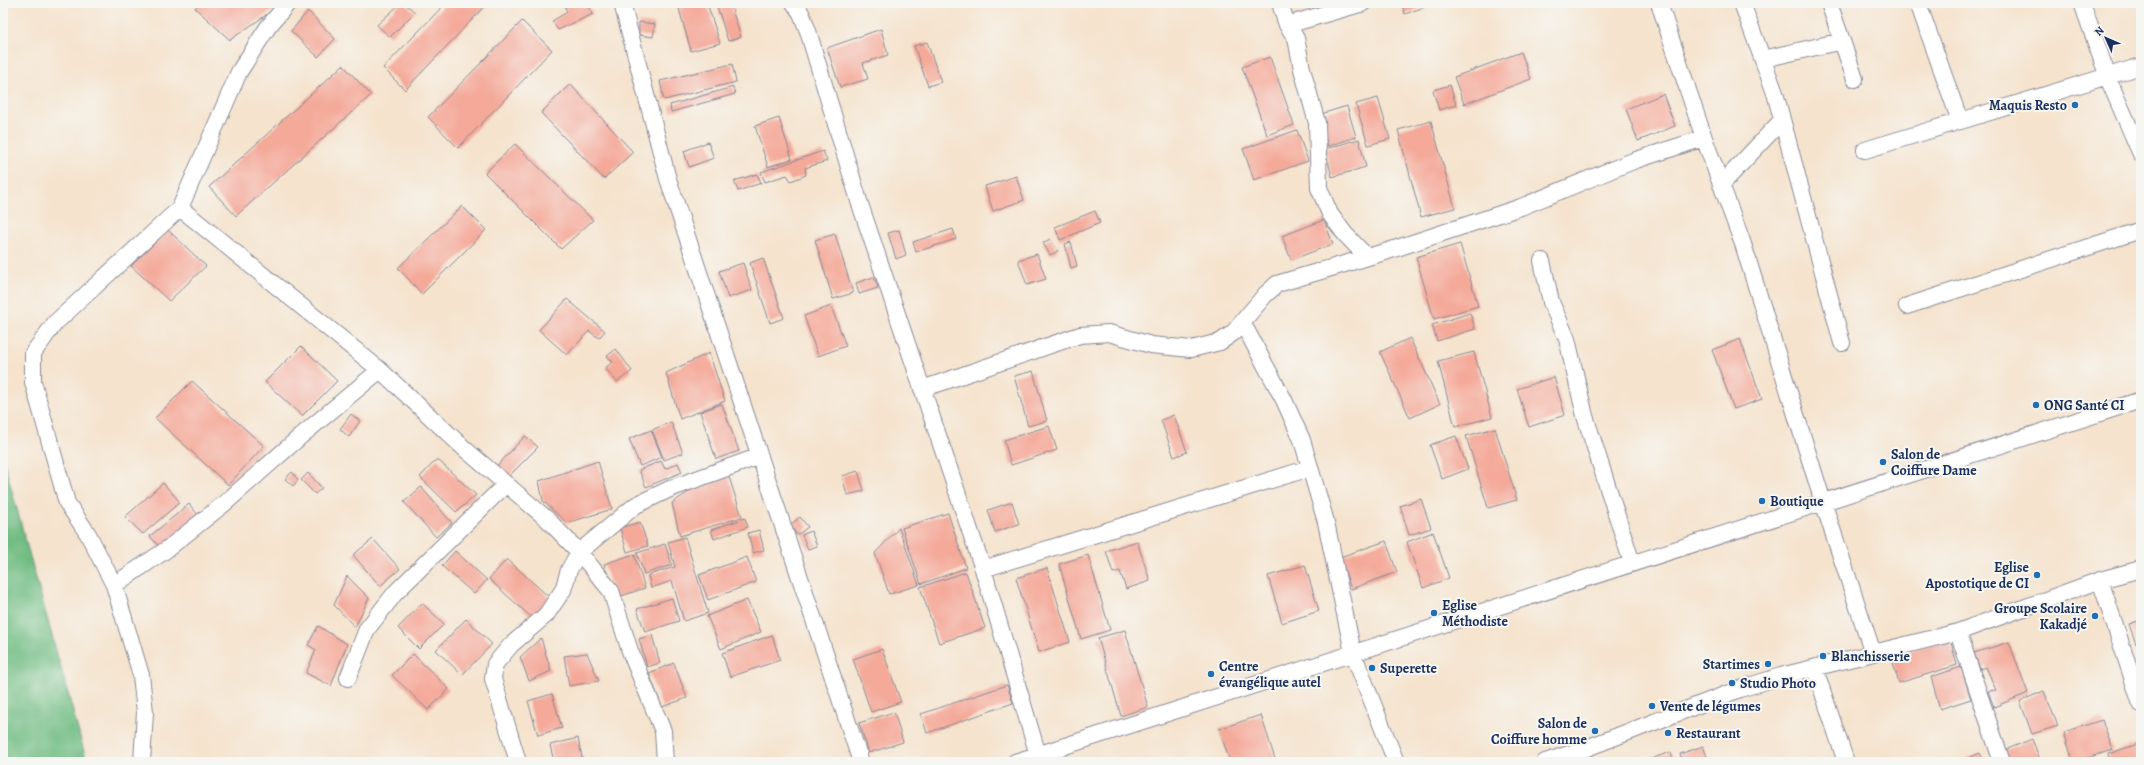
<svg xmlns="http://www.w3.org/2000/svg" width="2144" height="765" viewBox="0 0 2144 765" font-family="Alegreya,serif">
<rect width="100%" height="100%" fill="#f6f6f2"/>
<filter id="ink" filterUnits="userSpaceOnUse"><feTurbulence type="fractalNoise" baseFrequency=".025" numOctaves="2"/><feDisplacementMap in="SourceGraphic" scale="8" xChannelSelector="R" yChannelSelector="G"/><feConvolveMatrix kernelMatrix="1 2 1 2 8 2 1 2 1" color-interpolation-filters="sRGB"/></filter>
<filter id="wash" filterUnits="userSpaceOnUse"><feTurbulence type="fractalNoise" baseFrequency=".012" numOctaves="4" result="noise"/><feDisplacementMap in="SourceGraphic" scale="16" xChannelSelector="R" yChannelSelector="G"/><feGaussianBlur stdDeviation="0.9" result="paint"/><feColorMatrix in="noise" values="0 0 0 0 0 0 0 0 0 0 0 0 0 0 0 0 0 1.4 0 .05"/><feComposite in="paint" operator="in"/></filter>
<g filter="url(#wash)">
<rect width="100%" height="100%" fill="#f5e3cd"/>
<path fill="#72bd84" stroke="#467671" d="M 3,459 L 87,762 L 3,762 Z"/>
<g id="blocks">
<path fill="#f4a999" d="M 200,3 L 271,3 L 276,8 L 230,40 L 195,8 Z
M 401,3 L 404,3 L 415,12 L 390,37 L 377,25 Z
M 446,3 L 488,3 L 405,90 L 383,68 Z
M 568,3 L 587,3 L 593,14 L 558,30 L 552,21 L 567,12 L 565,7 L 569,5 Z
M 699,3 L 707,3 L 720,43 L 691,51 L 679,9 Z
M 716,3 L 730,3 L 741,37 L 728,41 Z
M 1401,3 L 1426,3 L 1427,6 L 1405,14 Z
M 308,11 L 335,39 L 318,57 L 291,31 Z
M 522,21 L 552,50 L 458,148 L 428,117 Z
M 639,22 L 655,24 L 653,37 L 639,35 Z
M 881,29 L 888,55 L 863,63 L 868,79 L 840,87 L 827,48 Z
M 927,42 L 941,82 L 928,86 L 914,46 Z
M 1521,52 L 1531,79 L 1464,104 L 1454,77 Z
M 1270,57 L 1294,125 L 1267,135 L 1242,67 Z
M 732,64 L 736,82 L 664,100 L 660,81 Z
M 343,65 L 371,95 L 236,216 L 209,187 Z
M 570,84 L 633,152 L 604,179 L 541,113 Z
M 1450,85 L 1456,105 L 1439,110 L 1433,90 Z
M 733,87 L 735,94 L 671,112 L 670,105 Z
M 1663,94 L 1675,126 L 1638,141 L 1626,109 Z
M 1378,98 L 1390,139 L 1368,145 L 1356,104 Z
M 1347,106 L 1356,137 L 1328,146 L 1318,115 Z
M 779,118 L 792,159 L 768,167 L 755,126 Z
M 1431,121 L 1455,208 L 1421,217 L 1398,130 Z
M 1297,130 L 1308,161 L 1254,180 L 1243,149 Z
M 1359,139 L 1366,167 L 1332,177 L 1325,149 Z
M 708,142 L 714,158 L 689,167 L 684,151 Z
M 515,144 L 593,220 L 561,249 L 485,173 Z
M 823,151 L 827,161 L 805,168 L 806,175 L 791,181 L 787,175 L 765,182 L 761,172 Z
M 757,174 L 761,183 L 738,191 L 734,181 Z
M 1016,176 L 1024,200 L 993,211 L 985,186 Z
M 462,206 L 486,230 L 422,294 L 398,268 Z
M 1095,211 L 1100,223 L 1060,240 L 1055,227 Z
M 1324,220 L 1333,244 L 1291,260 L 1282,236 Z
M 953,229 L 956,239 L 916,252 L 913,242 Z
M 168,230 L 206,266 L 169,301 L 131,266 Z
M 899,230 L 906,255 L 896,259 L 888,233 Z
M 835,234 L 853,293 L 833,299 L 815,240 Z
M 1050,239 L 1058,251 L 1050,255 L 1043,243 Z
M 1071,242 L 1077,266 L 1071,268 L 1065,244 Z
M 1460,244 L 1478,306 L 1434,319 L 1416,257 Z
M 1037,254 L 1046,279 L 1027,285 L 1018,260 Z
M 763,258 L 784,318 L 770,323 L 750,263 Z
M 743,263 L 752,290 L 728,298 L 719,271 Z
M 874,277 L 878,288 L 859,294 L 856,283 Z
M 567,299 L 605,331 L 599,338 L 589,331 L 567,355 L 539,330 Z
M 831,306 L 846,346 L 818,356 L 804,316 Z
M 1470,313 L 1475,329 L 1437,341 L 1432,325 Z
M 1410,338 L 1440,404 L 1410,418 L 1380,352 Z
M 1740,339 L 1762,399 L 1734,409 L 1712,350 Z
M 301,346 L 337,381 L 302,416 L 265,382 Z
M 616,349 L 632,371 L 617,382 L 605,368 L 613,362 L 607,356 Z
M 1474,352 L 1492,417 L 1455,427 L 1438,361 Z
M 709,353 L 725,401 L 680,419 L 666,373 Z
M 1033,371 L 1047,421 L 1028,426 L 1014,376 Z
M 1554,377 L 1565,415 L 1529,427 L 1517,389 Z
M 192,381 L 264,446 L 228,485 L 155,418 Z
M 722,404 L 739,451 L 716,459 L 700,412 Z
M 351,414 L 360,421 L 349,437 L 340,429 Z
M 1174,415 L 1187,452 L 1174,457 L 1161,420 Z
M 671,422 L 683,453 L 664,460 L 652,430 Z
M 1049,426 L 1057,450 L 1011,465 L 1004,440 Z
M 1495,428 L 1517,500 L 1488,508 L 1466,436 Z
M 651,430 L 662,457 L 640,466 L 629,439 Z
M 525,436 L 538,447 L 507,478 L 496,467 Z
M 1456,436 L 1468,469 L 1442,479 L 1430,445 Z
M 437,459 L 476,495 L 456,512 L 420,477 Z
M 598,461 L 612,509 L 567,523 L 543,501 L 539,481 Z
M 661,461 L 665,469 L 678,463 L 682,472 L 646,487 L 639,470 Z
M 858,471 L 864,491 L 847,495 L 842,476 Z
M 292,472 L 298,480 L 293,486 L 285,479 Z
M 308,473 L 322,488 L 315,494 L 301,480 Z
M 728,474 L 742,517 L 680,536 L 672,503 L 703,482 Z
M 163,483 L 180,502 L 143,534 L 125,517 Z
M 421,487 L 452,523 L 436,537 L 404,502 Z
M 1421,499 L 1431,528 L 1409,535 L 1400,506 Z
M 1012,502 L 1019,524 L 995,532 L 988,510 Z
M 189,504 L 199,516 L 161,549 L 150,536 Z
M 948,513 L 966,568 L 921,584 L 902,528 Z
M 800,517 L 808,527 L 797,535 L 790,525 Z
M 745,518 L 748,527 L 714,539 L 711,530 Z
M 640,522 L 648,546 L 627,552 L 620,528 Z
M 899,528 L 919,585 L 889,594 L 875,553 Z
M 759,530 L 764,550 L 753,553 L 748,533 Z
M 811,531 L 817,546 L 808,549 L 802,535 Z
M 1433,532 L 1449,578 L 1423,588 L 1407,542 Z
M 685,537 L 708,613 L 684,621 L 672,581 L 651,588 L 648,575 L 675,567 L 668,542 Z
M 373,539 L 400,569 L 380,586 L 353,555 Z
M 1137,541 L 1150,581 L 1126,589 L 1120,571 L 1113,573 L 1106,551 Z
M 1386,541 L 1397,572 L 1351,589 L 1340,557 Z
M 665,544 L 672,565 L 644,574 L 637,553 Z
M 455,551 L 487,580 L 474,594 L 442,566 Z
M 634,554 L 645,588 L 615,598 L 604,564 Z
M 1088,555 L 1110,630 L 1081,639 L 1059,564 Z
M 747,557 L 756,582 L 708,600 L 699,575 Z
M 507,559 L 550,598 L 532,618 L 489,579 Z
M 1305,565 L 1319,611 L 1282,623 L 1268,576 Z
M 1047,568 L 1070,642 L 1039,652 L 1016,578 Z
M 966,572 L 985,628 L 939,643 L 920,587 Z
M 347,576 L 369,598 L 355,627 L 334,605 Z
M 672,598 L 679,621 L 645,632 L 637,609 Z
M 747,600 L 761,632 L 721,649 L 707,616 Z
M 422,603 L 444,624 L 419,649 L 398,628 Z
M 466,619 L 492,644 L 462,675 L 436,650 Z
M 2141,620 L 2141,642 L 2136,644 L 2129,624 Z
M 318,626 L 347,644 L 331,686 L 306,673 L 316,650 L 308,645 Z
M 1125,630 L 1148,707 L 1121,716 L 1098,638 Z
M 652,635 L 660,663 L 647,667 L 639,639 Z
M 772,635 L 780,660 L 730,677 L 722,653 Z
M 541,638 L 551,671 L 529,681 L 520,657 Z
M 1950,639 L 1957,665 L 1899,683 L 1891,656 Z
M 2009,642 L 2028,693 L 1994,707 L 1988,691 L 1996,690 L 1986,667 L 1980,669 L 1974,653 Z
M 882,649 L 901,702 L 871,712 L 853,659 Z
M 587,653 L 599,681 L 569,686 L 564,656 Z
M 413,654 L 449,689 L 428,710 L 392,675 Z
M 674,663 L 687,698 L 662,707 L 649,673 Z
M 1961,667 L 1971,699 L 1940,709 L 1931,677 Z
M 1007,685 L 1013,703 L 927,733 L 921,714 Z
M 2044,691 L 2058,726 L 2032,734 L 2020,701 Z
M 552,694 L 562,728 L 538,735 L 528,701 Z
M 894,712 L 903,742 L 869,753 L 859,723 Z
M 1261,715 L 1275,759 L 1265,762 L 1230,762 L 1219,729 Z
M 2102,720 L 2113,750 L 2073,762 L 2064,732 Z
M 578,738 L 583,762 L 554,762 L 550,745 Z
M 2032,739 L 2041,762 L 2007,762 L 2003,751 Z
M 2141,743 L 2141,762 L 2110,762 L 2108,754 Z
M 1703,746 L 1709,762 L 1683,762 L 1680,754 Z
M 1671,752 L 1673,760 L 1667,762 L 1642,762 Z
M 1980,753 L 1984,762 L 1958,762 Z"/>
</g>
</g>
<g filter="url(#ink)">
<use href="#blocks" fill-opacity="0" stroke="#888996" stroke-width="1"/>
<g fill="none" stroke-linecap="round" stroke-linejoin="round">
<defs>
<path id="street" d="M 622,3 L 668,179 L 861,762
M 794,3 L 801,13 L 808,31 L 859,201 L 983,569 L 1038,755
M 1280,3 L 1287,25 L 1296,38 L 1302,69 L 1317,123 L 1319,188 L 1330,214 L 1345,234 L 1367,257
M 1659,3 L 1704,138 L 1743,244 L 1823,502 L 1873,653
M 1742,3 L 1775,93 L 1842,343
M 1829,3 L 1855,79
M 1918,3 L 1960,121
M 2082,3 L 2110,83 L 2141,154
M 1287,25 L 1363,3
M 1763,59 L 1842,41
M 1865,150 L 2141,66
M 1721,185 L 1782,120
M 180,208 L 380,370 L 466,450 L 547,519 L 579,552 L 611,591 L 630,651 L 663,731 L 665,762
M 1542,261 L 1551,302 L 1567,339 L 1585,416 L 1632,563
M 1907,306 L 2141,230
M 1242,322 L 1284,400 L 1302,440 L 1326,522 L 1353,653 L 1396,762
M 922,389 L 1080,335 L 1109,333 L 1151,345 L 1191,349 L 1220,342 L 1233,333 L 1265,295 L 1277,284 L 1388,251 L 1521,207 L 1633,161 L 1704,138
M 983,569 L 1310,468
M 2100,580 L 2141,704
M 114,585 L 166,550 L 225,503 L 302,435 L 380,370
M 1958,632 L 2002,762
M 1815,669 L 1846,762
M 348,678 L 367,629 L 396,592 L 506,484
M 142,762 L 145,712 L 141,675 L 114,585 L 88,534 L 67,503 L 33,382 L 33,353 L 55,323 L 180,208 L 239,72 L 268,27 L 288,3
M 518,762 L 493,679 L 495,664 L 511,645 L 546,615 L 563,590 L 569,570 L 579,552 L 636,505 L 672,488 L 760,456
M 1015,762 L 2141,400
M 1545,762 L 1584,749 L 1740,689 L 1781,676 L 1958,632 L 2100,580 L 2141,569"/>
</defs>
<use href="#street" stroke="#888996" stroke-width="18"/>
<use href="#street" stroke="#fff" stroke-width="16"/>
</g>
</g>
<g fill="#1f6fb2" stroke="#f6f6f2" stroke-width="1.5">
<circle cx="2075" cy="105" r="4"/>
<circle cx="2036" cy="405" r="4"/>
<circle cx="1883" cy="462" r="4"/>
<circle cx="1762" cy="501" r="4"/>
<circle cx="2037" cy="575" r="4"/>
<circle cx="1434" cy="613" r="4"/>
<circle cx="2095" cy="616" r="4"/>
<circle cx="1823" cy="656" r="4"/>
<circle cx="1768" cy="664" r="4"/>
<circle cx="1372" cy="668" r="4"/>
<circle cx="1211" cy="674" r="4"/>
<circle cx="1732" cy="683" r="4"/>
<circle cx="1652" cy="706" r="4"/>
<circle cx="1595" cy="731" r="4"/>
<circle cx="1668" cy="733" r="4"/>
</g>
<g text-anchor="middle" stroke-width="4" stroke-linejoin="round" paint-order="stroke">
<g font-size="14" font-weight="bold" fill="#1b2f5e" stroke="#f6f6f2" text-anchor="start">
<text x="2067" y="110" text-anchor="end">Maquis Resto</text>
<text x="2044" y="410">ONG Santé CI</text>
<text x="1891" y="459">Salon de<tspan x="1891" dy="16">Coiffure Dame</tspan></text>
<text x="1770" y="506">Boutique</text>
<text x="2029" y="572" text-anchor="end">Eglise<tspan x="2029" dy="16">Apostotique de CI</tspan></text>
<text x="1442" y="610">Eglise<tspan x="1442" dy="16">Méthodiste</tspan></text>
<text x="2087" y="613" text-anchor="end">Groupe Scolaire<tspan x="2087" dy="16">Kakadjé</tspan></text>
<text x="1831" y="661">Blanchisserie</text>
<text x="1760" y="669" text-anchor="end">Startimes</text>
<text x="1219" y="671">Centre<tspan x="1219" dy="16">évangélique autel</tspan></text>
<text x="1380" y="673">Superette</text>
<text x="1740" y="688">Studio Photo</text>
<text x="1660" y="711">Vente de légumes</text>
<text x="1587" y="728" text-anchor="end">Salon de<tspan x="1587" dy="16">Coiffure homme</tspan></text>
<text x="1676" y="738">Restaurant</text>
</g>
</g>
<rect width="2144" height="765" fill="none" stroke="#f6f6f2" stroke-width="16"/>
<g transform="translate(2106 38) rotate(315)" stroke="#f6f6f2" stroke-width="3" paint-order="stroke">
<path d="M0-3L7 15L0 10L-7 15Z" fill="#1b2f5e"/>
<text y="-6" font-size="11" font-weight="bold" text-anchor="middle" fill="#1b2f5e">N</text>
</g>
</svg>
